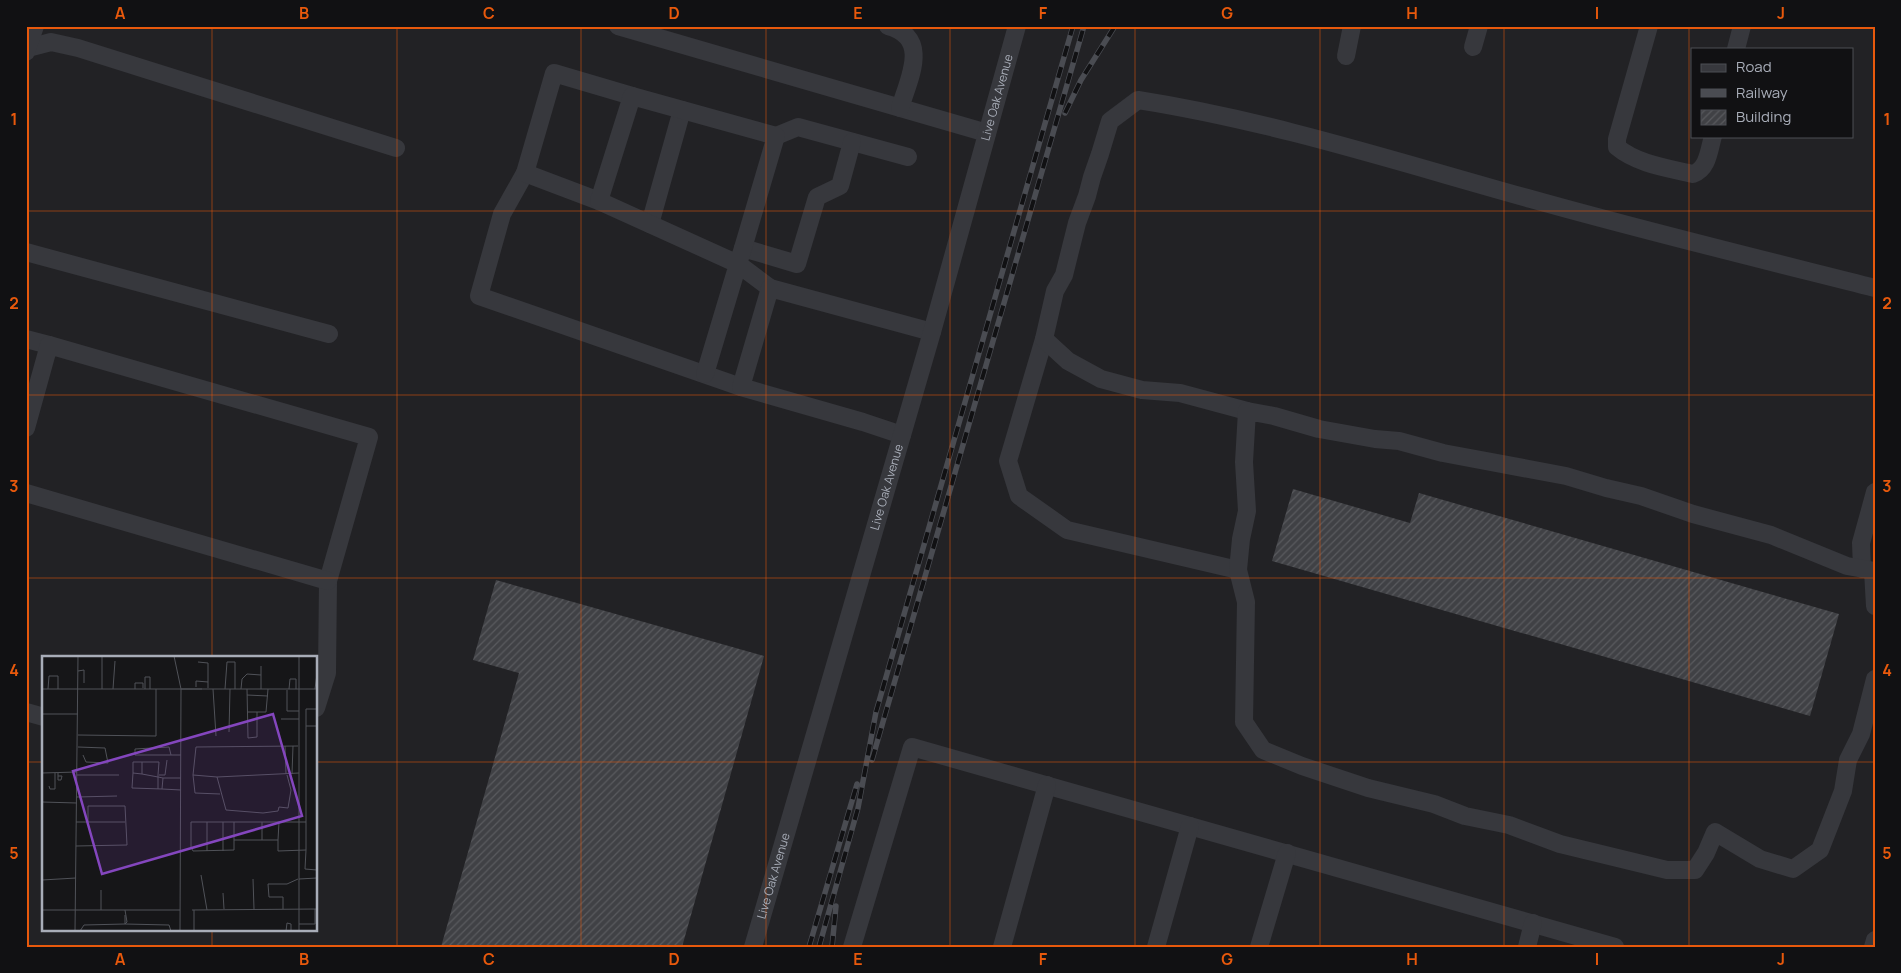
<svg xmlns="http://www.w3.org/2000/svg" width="1901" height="973" viewBox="0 0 1901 973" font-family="Manrope,sans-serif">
<defs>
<pattern id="building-hatch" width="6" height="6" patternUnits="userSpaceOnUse" patternTransform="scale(1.25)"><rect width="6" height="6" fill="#404145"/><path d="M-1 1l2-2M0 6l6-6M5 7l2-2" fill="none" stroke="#595a5e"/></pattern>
</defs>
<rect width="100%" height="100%" fill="#161618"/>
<path fill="#222225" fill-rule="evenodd" d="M 26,26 L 1875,26 L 1875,947 L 26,947 ZM 1692,49 L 1852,49 L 1852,136 L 1692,136 ZM 44,657 L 316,657 L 316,929 L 44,929 Z"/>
<path fill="url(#building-hatch)" d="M 1293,489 L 1410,523 L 1419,493 L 1839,614 L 1810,716 L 1272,561 Z
M 496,580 L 764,656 L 682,947 L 441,947 L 519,673 L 473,660 Z"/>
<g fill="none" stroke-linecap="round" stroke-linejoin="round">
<g stroke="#37383d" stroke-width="18">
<path d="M 618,26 L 987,133"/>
<path d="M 888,26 C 931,38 909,78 900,108"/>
<path d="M 1649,26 L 1617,139 L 1617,147 C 1637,164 1668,168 1693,174 C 1708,169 1709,150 1713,136"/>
<path d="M 1473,47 L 1479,26"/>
<path d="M 28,48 L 51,42 L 78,48 L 396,148"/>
<path d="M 1736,49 L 1742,26"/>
<path d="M 26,52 L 35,26"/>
<path d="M 1346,56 L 1352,26"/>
<path d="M 776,136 L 798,127 L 908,157"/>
<path d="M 525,173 L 502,214 L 479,296 L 741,387"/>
<path d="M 599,201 L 525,173 L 554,73 L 632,96"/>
<path d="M 650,224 L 682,110"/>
<path d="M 743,248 L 797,264 L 817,197 L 840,186 L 852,142"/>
<path d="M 26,252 L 329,334"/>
<path d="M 26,339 L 49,345"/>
<path d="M 1044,339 L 1008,461 L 1019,496 L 1067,530 L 1238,570"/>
<path d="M 705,374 L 738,264 L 743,248 L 776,136 L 632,96 L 599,201 L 738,264 L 770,288"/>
<path d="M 1247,411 L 1180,393 L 1142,390 L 1101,379 L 1068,361 L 1044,339 L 1055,291 L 1064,275 L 1077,223 L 1087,196 L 1092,177 L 1100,154 L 1110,121 L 1138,100 C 1272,121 1401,163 1531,199 C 1645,231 1760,259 1875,288"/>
<path d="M 26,428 L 49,345 L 369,437 L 328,581 L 327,673 L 316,708"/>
<path d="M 902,435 L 863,422 L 741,387 L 770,288 L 932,332"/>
<path d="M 26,493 L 328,581"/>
<path d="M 1862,569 L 1861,543 L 1875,492"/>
<path d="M 1873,571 L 1875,606"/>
<path d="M 1875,571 L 1847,566 L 1771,535 L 1693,514 L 1641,496 L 1606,488 L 1566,476 L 1443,453 L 1399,441 L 1375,439 L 1319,429 L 1274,416 L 1247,411 L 1244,462 L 1247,511 L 1241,539 L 1238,570 L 1246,602 L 1244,722 L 1263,750 L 1302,766 L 1368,788 L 1434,804 L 1465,816 L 1509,825 L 1560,844 L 1667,870 L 1695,870 L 1706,853 L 1715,832 L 1760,859 L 1793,869 L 1820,850 L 1843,791 L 1848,760 L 1861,734 L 1875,679"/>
<path d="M 26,712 L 44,717"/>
<path id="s1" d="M 753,947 L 932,332 L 1017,26"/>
<path d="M 852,947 L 912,747 L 1615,947"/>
<path d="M 1002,947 L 1047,785"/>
<path d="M 1156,947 L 1190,826"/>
<path d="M 1259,947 L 1287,853"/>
<path d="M 1527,947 L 1533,923"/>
<path d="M 1873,947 L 1875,940"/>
</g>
<defs>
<path id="rail" d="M 1065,113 L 1081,80 L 1115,26
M 872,760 L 1084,26
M 809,947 L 857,784
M 819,947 L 858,808 L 876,712 L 1073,26
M 832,947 L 836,906"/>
</defs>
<use href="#rail" stroke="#4a4c52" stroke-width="5.5"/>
<use href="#rail" stroke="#111113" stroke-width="4" stroke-dasharray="11" stroke-linecap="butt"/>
</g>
<path fill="none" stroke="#e8590c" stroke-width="1" stroke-opacity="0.55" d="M 212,26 L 212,657M 397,26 L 397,947M 581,26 L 581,947M 766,26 L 766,947M 950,26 L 950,947M 1135,26 L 1135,947M 1320,26 L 1320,947M 1504,26 L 1504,947M 1689,26 L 1689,947M 26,211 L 1875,211M 26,395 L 1875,395M 26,578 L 1875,578M 26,762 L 44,762M 316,762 L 1875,762M 212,929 L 212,947"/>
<g text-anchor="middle" stroke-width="4" stroke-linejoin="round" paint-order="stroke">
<g font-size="12" fill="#a8adb8" stroke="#111113">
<text dy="4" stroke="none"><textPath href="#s1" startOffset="884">Live Oak Avenue</textPath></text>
<text dy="4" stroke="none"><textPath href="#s1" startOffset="479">Live Oak Avenue</textPath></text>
<text dy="4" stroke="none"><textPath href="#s1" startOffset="74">Live Oak Avenue</textPath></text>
</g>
</g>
<g transform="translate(42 656)">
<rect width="275" height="275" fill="#161618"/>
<path fill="none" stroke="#505258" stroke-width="1" d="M 60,0 L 60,33M 132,0 L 139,33 L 138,275M 156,6 L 166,7 L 166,32M 36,15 L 42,14 L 42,27M 154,31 L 154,25 L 166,26M 0,33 L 275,33M 6,33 L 7,20 L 16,20 L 16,33M 71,33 L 73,5M 93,33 L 93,27 L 101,27 L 101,32M 103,33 L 103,21 L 108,21 L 108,33M 139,33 L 160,33M 171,33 L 174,80M 183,33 L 185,6 L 193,6 L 193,33M 199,33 L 200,23 L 205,18 L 219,19M 205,33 L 206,82 L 215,81 L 215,56M 219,33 L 219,10M 247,33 L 248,23 L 254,23 L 254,33M 273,33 L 275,18M 245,34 L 245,55 L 257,55M 205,39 L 226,40M 205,56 L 224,56 L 226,33M 0,58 L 36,58M 239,63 L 257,63M 264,70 L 264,53 L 275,53M 187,76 L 188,33M 36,79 L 114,80 L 114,33M 243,90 L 244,118M 36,91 L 63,92 L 66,107 L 44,106 L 41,99M 129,99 L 93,99 L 93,93 L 127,91 L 129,99 L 139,99M 100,106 L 91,106 L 91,117 L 100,118M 0,117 L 35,116M 16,117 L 16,124 L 19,124 L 20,120 L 16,120M 91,117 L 90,132 L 120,133M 250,118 L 251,90M 35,119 L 77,119M 117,119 L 123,119 L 125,104M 151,119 L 153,137 L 178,138M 245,119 L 249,134 L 246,152 L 237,151 L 236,155 L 221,157 L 184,154 L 175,121 L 257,117M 175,121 L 151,119 L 154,91 L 256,90M 7,130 L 8,133 L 13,133 L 13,117M 116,133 L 116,119 L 117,106 L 100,106 L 100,118 L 116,121 L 121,122M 139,134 L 120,133 L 121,122 L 139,122M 35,141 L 75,140M 0,146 L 35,147M 34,166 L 83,166M 165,166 L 165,195M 181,166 L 181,195M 220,166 L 220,184M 264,166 L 264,70 L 275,70M 192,184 L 236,184 L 236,195 L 264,194 L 264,166 L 149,166 L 149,191 L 151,195 L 192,194 L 192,166M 236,184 L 237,166M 34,190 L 85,189 L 83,150 L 46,150 L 46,166M 264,194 L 263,213 L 275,214M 159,219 L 165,254M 211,223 L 212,253M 257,223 L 275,222M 0,224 L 34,222M 181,237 L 182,253M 241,253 L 241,241 L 227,241 L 226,228 L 245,228 L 256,223M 0,254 L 138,254M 59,254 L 59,234M 83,254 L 85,266 L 83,268 L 83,259M 150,254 L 275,253M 257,268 L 273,268 L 273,253M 33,275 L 36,0M 38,275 L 42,269 L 83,268 L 127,269 L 129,275M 152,275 L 152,254M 244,275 L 245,267 L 249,268 L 249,275M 257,275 L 257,0"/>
<path fill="#8446be" fill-opacity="0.15" stroke="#8446be" stroke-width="2.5" d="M 231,58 L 260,160 L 60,218 L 31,115 Z"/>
<rect width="275" height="275" fill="none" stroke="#a8adb8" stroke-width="2.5"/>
</g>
<rect width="1901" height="973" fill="none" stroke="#111113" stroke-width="55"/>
<rect x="1691" y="48" width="162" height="90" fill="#111113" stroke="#4d4f55"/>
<rect x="1701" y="64" width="25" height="8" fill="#37383d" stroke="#4d4f55"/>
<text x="1736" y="72" font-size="15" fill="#a8adb8">Road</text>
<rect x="1701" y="89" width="25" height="8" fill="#4a4c52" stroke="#4d4f55"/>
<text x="1736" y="98" font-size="15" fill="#a8adb8">Railway</text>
<rect x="1701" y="110" width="25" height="15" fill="url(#building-hatch)" stroke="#4d4f55"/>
<text x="1736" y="122" font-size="15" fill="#a8adb8">Building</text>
<rect x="28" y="28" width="1846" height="918" fill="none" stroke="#e8590c" stroke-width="2"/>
<g font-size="16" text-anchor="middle" font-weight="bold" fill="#e8590c">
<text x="120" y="19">A</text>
<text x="304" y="19">B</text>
<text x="489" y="19">C</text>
<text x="674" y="19">D</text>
<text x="858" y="19">E</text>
<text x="1043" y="19">F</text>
<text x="1227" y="19">G</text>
<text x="1412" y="19">H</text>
<text x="1597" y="19">I</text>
<text x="1781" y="19">J</text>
<text x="14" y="125">1</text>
<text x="1887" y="125">1</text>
<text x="14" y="309">2</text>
<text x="1887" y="309">2</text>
<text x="14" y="492">3</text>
<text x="1887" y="492">3</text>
<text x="14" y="676">4</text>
<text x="1887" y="676">4</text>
<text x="14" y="859">5</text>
<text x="1887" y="859">5</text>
<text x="120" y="965">A</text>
<text x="304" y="965">B</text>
<text x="489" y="965">C</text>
<text x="674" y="965">D</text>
<text x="858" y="965">E</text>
<text x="1043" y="965">F</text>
<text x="1227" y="965">G</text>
<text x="1412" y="965">H</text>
<text x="1597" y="965">I</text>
<text x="1781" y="965">J</text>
</g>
</svg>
